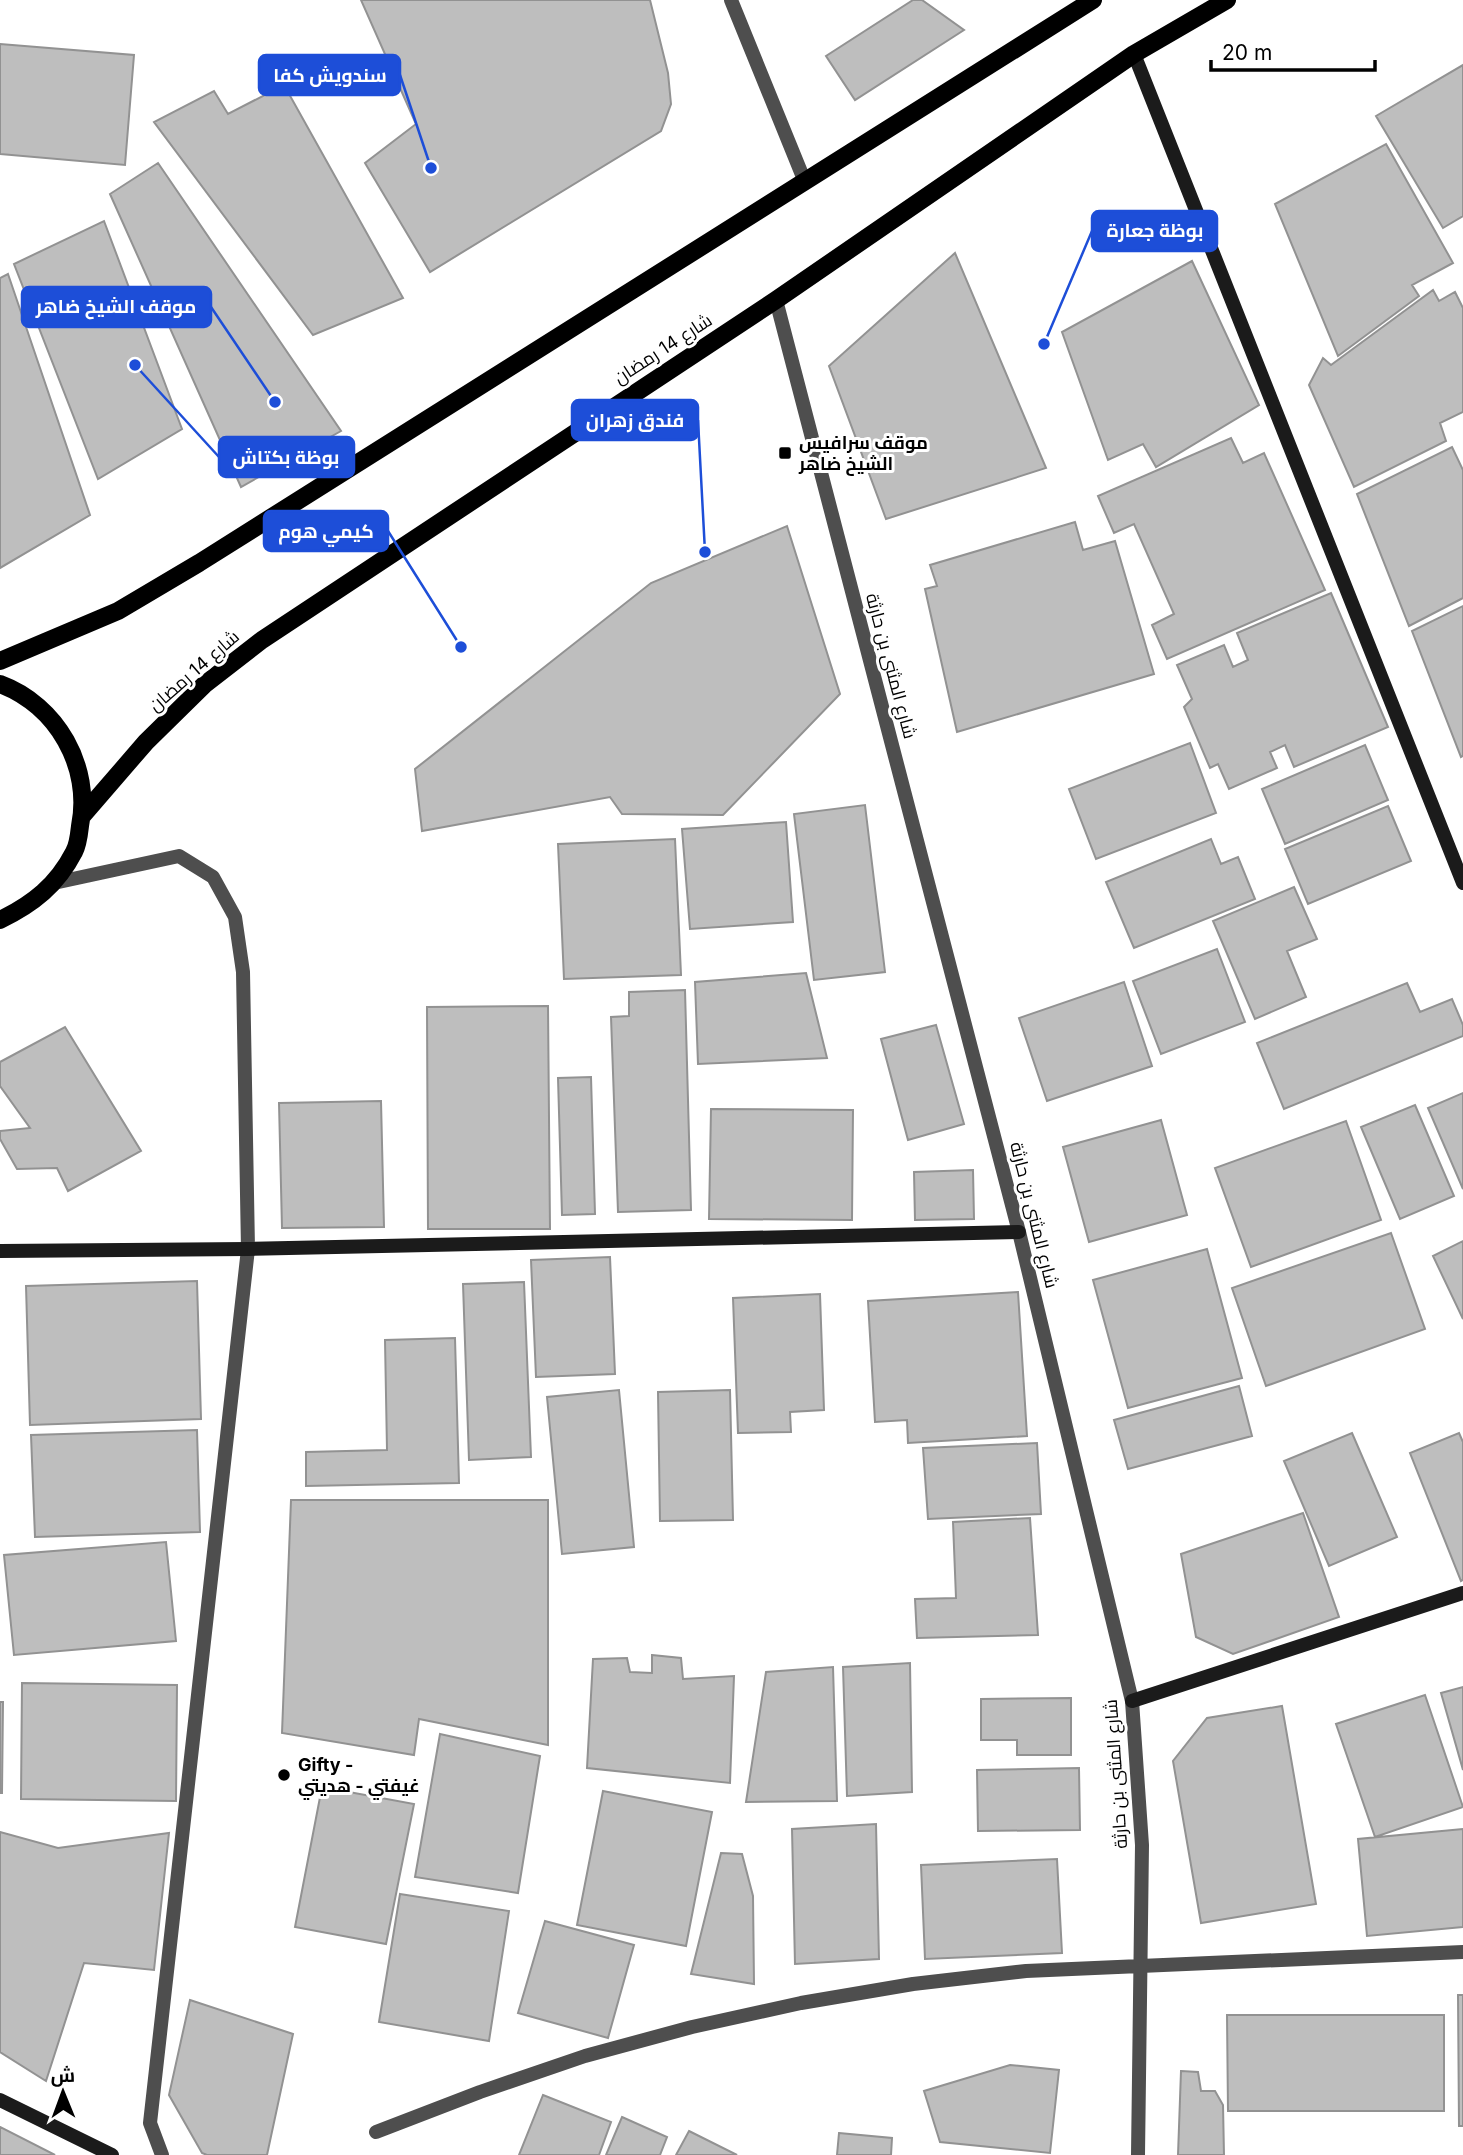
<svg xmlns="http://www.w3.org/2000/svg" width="1463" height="2155" viewBox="0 0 1463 2155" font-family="Inter,Cairo,sans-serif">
<rect width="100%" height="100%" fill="#fff"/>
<path fill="#bebebe" stroke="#929292" stroke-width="2" d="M 361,0 L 650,0 L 668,73 L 671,104 L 661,131 L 430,272 L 365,163 L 416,124 Z
M 913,0 L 922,0 L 964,30 L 855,100 L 826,56 Z
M 0,44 L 134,55 L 125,165 L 0,154 Z
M 1463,65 L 1463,216 L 1443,228 L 1376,116 Z
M 284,85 L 403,298 L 313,335 L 154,122 L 214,91 L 228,114 Z
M 1386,144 L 1453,263 L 1412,285 L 1419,296 L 1338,356 L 1275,204 Z
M 158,163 L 341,431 L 241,487 L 110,194 Z
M 104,221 L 182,429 L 98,479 L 14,264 Z
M 955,253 L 1046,468 L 886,519 L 829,366 Z
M 1192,261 L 1259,405 L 1156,467 L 1143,444 L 1108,460 L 1062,332 Z
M 8,274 L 90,515 L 0,568 L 0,278 Z
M 1433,290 L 1439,301 L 1455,292 L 1463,308 L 1463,412 L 1440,423 L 1446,441 L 1354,487 L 1309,385 L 1323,358 L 1331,365 Z
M 1231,438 L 1243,463 L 1264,453 L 1325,590 L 1167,659 L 1152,625 L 1174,614 L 1134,524 L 1114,533 L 1098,496 Z
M 1452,447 L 1463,470 L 1463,598 L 1409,626 L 1357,494 Z
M 1075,522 L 1083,550 L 1115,541 L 1154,674 L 957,732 L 925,589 L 937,586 L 930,565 Z
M 787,526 L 840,694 L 723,815 L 622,814 L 610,797 L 422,831 L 415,769 L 651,583 Z
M 1331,593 L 1388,727 L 1294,767 L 1285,745 L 1270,752 L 1277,768 L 1229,789 L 1218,764 L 1210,768 L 1184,707 L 1192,699 L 1177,665 L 1224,645 L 1233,667 L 1248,660 L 1237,633 Z
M 1463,606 L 1463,756 L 1461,757 L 1412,631 Z
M 1190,743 L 1216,813 L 1096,859 L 1069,789 Z
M 1365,745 L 1388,800 L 1285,844 L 1262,789 Z
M 865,805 L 885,972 L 814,980 L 794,814 Z
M 1388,806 L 1411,861 L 1308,904 L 1285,849 Z
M 786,822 L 793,922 L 690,929 L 682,829 Z
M 675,839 L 681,975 L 564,979 L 558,844 Z
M 1211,839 L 1221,864 L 1238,857 L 1255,899 L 1134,948 L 1106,882 Z
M 1294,887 L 1317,939 L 1287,951 L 1306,997 L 1255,1019 L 1213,921 Z
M 1217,949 L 1245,1022 L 1161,1054 L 1133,981 Z
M 806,973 L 827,1058 L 698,1064 L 695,982 Z
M 1124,982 L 1152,1066 L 1047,1101 L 1019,1018 Z
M 1407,983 L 1420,1012 L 1452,999 L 1463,1025 L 1463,1036 L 1284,1109 L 1257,1043 Z
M 685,990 L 691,1210 L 618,1212 L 611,1017 L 629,1016 L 629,992 Z
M 548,1006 L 550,1229 L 428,1229 L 427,1007 Z
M 936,1025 L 964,1124 L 908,1140 L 881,1039 Z
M 65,1027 L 141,1151 L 68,1191 L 57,1168 L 17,1169 L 0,1139 L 0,1131 L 30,1128 L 0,1086 L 0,1062 Z
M 591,1077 L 595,1214 L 562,1215 L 558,1078 Z
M 1463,1093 L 1463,1189 L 1428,1108 Z
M 381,1101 L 384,1227 L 282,1228 L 279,1103 Z
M 1415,1105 L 1454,1196 L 1400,1219 L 1361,1127 Z
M 711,1109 L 853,1110 L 852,1220 L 709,1219 Z
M 1161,1120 L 1187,1215 L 1089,1242 L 1063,1147 Z
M 1346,1121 L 1381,1220 L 1251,1267 L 1215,1168 Z
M 973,1170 L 974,1219 L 915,1220 L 914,1172 Z
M 1391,1233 L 1425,1329 L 1266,1386 L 1232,1288 Z
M 1463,1241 L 1463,1319 L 1433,1256 Z
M 1207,1249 L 1242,1378 L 1128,1408 L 1093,1280 Z
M 610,1257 L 615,1374 L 536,1377 L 531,1260 Z
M 197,1281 L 201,1419 L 30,1425 L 26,1286 Z
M 524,1282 L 531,1457 L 469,1460 L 463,1284 Z
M 1018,1292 L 1027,1436 L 908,1443 L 907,1420 L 875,1422 L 868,1301 Z
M 820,1294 L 824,1410 L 790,1412 L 791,1432 L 738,1433 L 733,1298 Z
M 455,1338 L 459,1483 L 306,1486 L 306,1452 L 387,1450 L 385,1340 Z
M 1239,1386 L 1252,1436 L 1128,1469 L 1114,1420 Z
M 619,1390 L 634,1547 L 562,1554 L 547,1397 Z
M 730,1390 L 733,1520 L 660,1521 L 658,1392 Z
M 197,1430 L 200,1532 L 35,1537 L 31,1435 Z
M 1352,1433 L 1397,1537 L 1329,1566 L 1284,1461 Z
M 1459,1433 L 1463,1442 L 1463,1580 L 1461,1581 L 1410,1453 Z
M 1037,1443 L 1041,1514 L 928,1519 L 923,1448 Z
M 291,1500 L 548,1500 L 548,1745 L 419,1719 L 414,1755 L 282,1733 Z
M 1303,1513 L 1339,1617 L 1233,1654 L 1196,1637 L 1181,1554 Z
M 1030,1518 L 1038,1635 L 917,1638 L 915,1599 L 956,1598 L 953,1522 Z
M 166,1542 L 176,1641 L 14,1655 L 4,1555 Z
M 652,1655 L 681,1658 L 683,1679 L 734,1676 L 730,1783 L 587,1768 L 593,1659 L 627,1658 L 630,1672 L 652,1673 Z
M 910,1663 L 912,1792 L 847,1796 L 843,1667 Z
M 833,1667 L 837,1801 L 746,1802 L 766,1672 Z
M 22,1683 L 177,1685 L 176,1801 L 21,1799 Z
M 1463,1687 L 1463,1770 L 1441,1693 Z
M 1425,1695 L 1463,1807 L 1375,1837 L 1336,1724 Z
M 1071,1698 L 1071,1755 L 1017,1755 L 1017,1740 L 981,1740 L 981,1699 Z
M 0,1702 L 3,1702 L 2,1793 L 0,1793 Z
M 1282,1706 L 1316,1904 L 1201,1923 L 1173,1761 L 1207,1718 Z
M 440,1734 L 540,1756 L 518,1893 L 415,1877 Z
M 1079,1768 L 1080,1830 L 978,1831 L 977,1770 Z
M 322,1787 L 414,1804 L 386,1944 L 295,1927 Z
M 603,1791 L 712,1812 L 686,1946 L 577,1925 Z
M 876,1824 L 879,1959 L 795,1964 L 792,1829 Z
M 1463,1829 L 1463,1927 L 1367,1936 L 1358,1839 Z
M 0,1832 L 58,1848 L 169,1833 L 154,1970 L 84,1963 L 46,2081 L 0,2052 Z
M 721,1853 L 742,1854 L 753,1896 L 754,1984 L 691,1974 Z
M 1057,1859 L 1062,1953 L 925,1959 L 921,1865 Z
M 400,1894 L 509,1911 L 489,2041 L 379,2022 Z
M 545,1921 L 634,1945 L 608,2038 L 518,2013 Z
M 1458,1995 L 1463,1995 L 1463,2126 L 1459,2126 Z
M 190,2000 L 293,2034 L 267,2155 L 207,2155 L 202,2153 L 169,2095 Z
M 1227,2015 L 1444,2015 L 1444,2111 L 1228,2111 Z
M 1010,2065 L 1059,2070 L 1050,2153 L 940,2142 L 924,2091 Z
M 1181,2071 L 1198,2072 L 1201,2091 L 1215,2091 L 1223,2105 L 1224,2155 L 1178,2155 Z
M 543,2095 L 611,2122 L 599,2155 L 519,2155 Z
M 622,2117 L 667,2137 L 660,2155 L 606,2155 Z
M 0,2127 L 55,2155 L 0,2155 Z
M 689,2131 L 737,2155 L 676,2155 Z
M 839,2133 L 892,2138 L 891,2155 L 837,2155 Z"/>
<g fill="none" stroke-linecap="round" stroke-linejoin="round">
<path stroke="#4e4e4e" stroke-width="14" d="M 731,0 L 805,182
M 776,300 L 1019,1232 L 1132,1701 L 1142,1845 L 1138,2155
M 54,883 L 179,856 L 213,877 L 235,917 L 243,972 L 248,1249 L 150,2123 L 162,2155
M 376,2132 L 480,2092 L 585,2056 L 692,2027 L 801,2003 L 913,1984 L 1026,1971 L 1463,1952"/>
<path stroke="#1b1b1b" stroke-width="14" d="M 1134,54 L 1463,883
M 0,1251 L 248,1249 L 1019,1232
M 1132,1701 L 1463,1593
M 0,2100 L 112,2155"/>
<path stroke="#000" stroke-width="18" d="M 0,661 L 118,611 L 199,563 L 1093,0
M 0,684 C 57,705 92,767 80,826 C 79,835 78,845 74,852 C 57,885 33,904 0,920
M 82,816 L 146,742 L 204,685 L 262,640 L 776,300 L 1134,54 L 1227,0"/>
</g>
<g fill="#000" stroke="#fff" stroke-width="2.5">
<rect x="778" y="446" width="14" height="14" rx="3.5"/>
<circle cx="284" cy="1775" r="7"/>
</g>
<g text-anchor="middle" stroke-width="6" stroke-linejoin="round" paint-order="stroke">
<g font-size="18" fill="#000" stroke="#fff">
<text transform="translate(663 349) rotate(-33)" y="6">شارع 14 رمضان</text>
<text transform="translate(891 666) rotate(75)" y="6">شارع المثنى بن حارثة</text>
<text transform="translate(194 671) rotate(-41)" y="6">شارع 14 رمضان</text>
<text transform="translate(1034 1215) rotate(76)" y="6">شارع المثنى بن حارثة</text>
<text transform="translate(1116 1774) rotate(-94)" y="6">شارع المثنى بن حارثة</text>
</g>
<g font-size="18" font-weight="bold" fill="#000" stroke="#fff" text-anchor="start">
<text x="799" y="449">موقف سرافيس<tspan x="799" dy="21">الشيخ ضاهر</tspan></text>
<text x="298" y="1771">Gifty -<tspan x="298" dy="21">غيفتي - هديتي</tspan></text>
</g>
</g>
<path fill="none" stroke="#1d4ed8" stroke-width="2.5" d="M431 168L400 75M1044 344L1092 231M275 402L211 307M705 552L698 420M135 365L219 457M461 647L388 531"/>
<g fill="#1d4ed8" stroke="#fff" stroke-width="2.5">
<circle cx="431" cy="168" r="7"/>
<circle cx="1044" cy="344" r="7"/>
<circle cx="275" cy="402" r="7"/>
<circle cx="705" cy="552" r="7"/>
<circle cx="135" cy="365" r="7"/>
<circle cx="461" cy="647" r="7"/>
</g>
<g fill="#1d4ed8" stroke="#1d4ed8" stroke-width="2.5">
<rect x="259" y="55" width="141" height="40" rx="7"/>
<rect x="1092" y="211" width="125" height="40" rx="7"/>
<rect x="22" y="287" width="189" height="40" rx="7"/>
<rect x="572" y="400" width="126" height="40" rx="7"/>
<rect x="219" y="437" width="135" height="40" rx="7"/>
<rect x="264" y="511" width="124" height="40" rx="7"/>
</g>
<g font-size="19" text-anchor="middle" font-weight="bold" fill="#fff">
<text x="330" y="82">سندويش كفا</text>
<text x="1155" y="237">بوظة جعارة</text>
<text x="116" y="313">موقف الشيخ ضاهر</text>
<text x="635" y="427">فندق زهران</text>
<text x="286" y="464">بوظة بكتاش</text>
<text x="326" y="538">كيمي هوم</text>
</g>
<g transform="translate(63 2092) rotate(359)" stroke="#ffffff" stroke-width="5" paint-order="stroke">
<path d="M0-5L12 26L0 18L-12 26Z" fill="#000000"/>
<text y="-10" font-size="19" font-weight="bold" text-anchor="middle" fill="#000000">ش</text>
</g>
<path d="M1211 60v10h164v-10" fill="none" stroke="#000000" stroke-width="3.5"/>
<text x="1222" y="60" font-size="21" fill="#000000" stroke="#ffffff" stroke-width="5" paint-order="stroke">20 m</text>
</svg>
